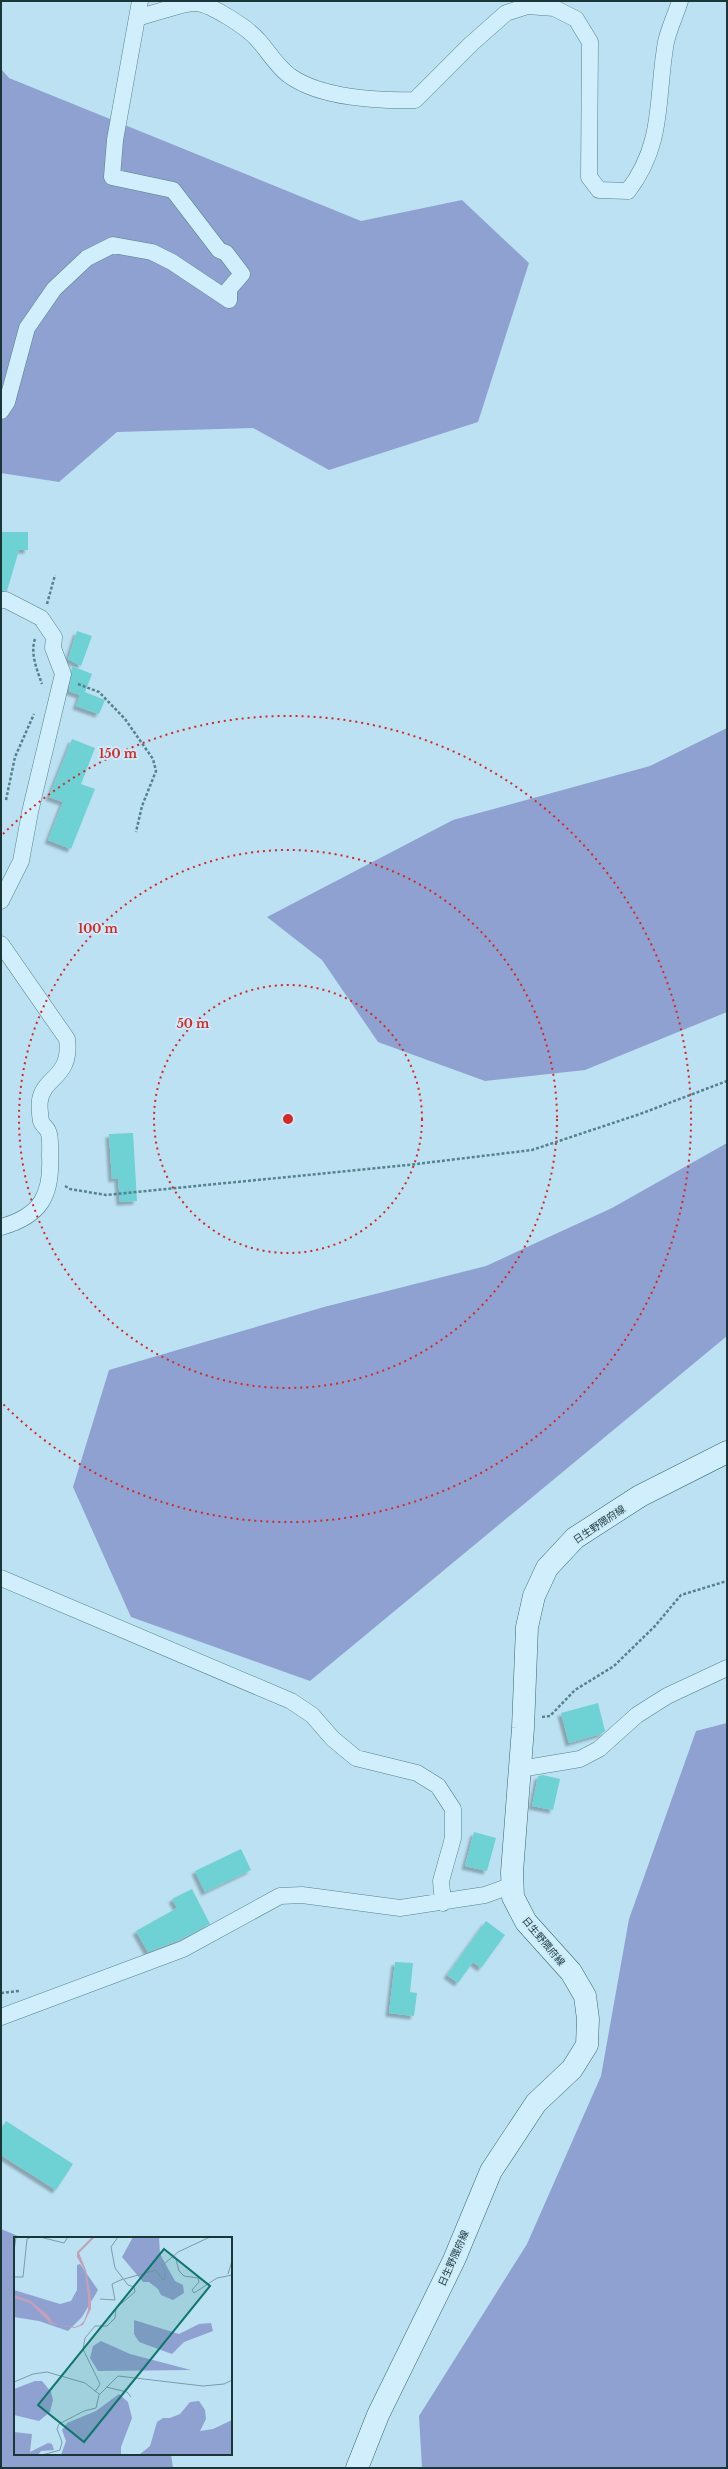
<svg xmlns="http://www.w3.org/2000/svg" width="728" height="2469" viewBox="0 0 728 2469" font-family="'Libre Baskerville','Noto Sans JP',serif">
<defs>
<filter id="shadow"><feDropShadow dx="-3.5" dy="3.5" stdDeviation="1" flood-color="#0004"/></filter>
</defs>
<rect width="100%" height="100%" fill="#bce1f2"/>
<path fill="#8fa1d0" d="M 1,69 L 9,78 L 361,221 L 462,200 L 529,263 L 478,422 L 329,470 L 253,428 L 117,432 L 59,482 L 1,473 Z
M 727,728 L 727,1012 L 585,1070 L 485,1081 L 378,1042 L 322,960 L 267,917 L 453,820 L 650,766 Z
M 727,1143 L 727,1336 L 310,1681 L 131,1617 L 73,1487 L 109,1370 L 324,1307 L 486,1266 L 612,1208 Z
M 727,1723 L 727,2468 L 422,2468 L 419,2416 L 527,2244 L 601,2076 L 629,1919 L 696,1731 Z
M 1,2229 L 23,2238 L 15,2238 L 15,2454 L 171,2454 L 173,2468 L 1,2468 Z"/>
<path fill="#6ed1d4" filter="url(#shadow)" d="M 1,532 L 28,532 L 28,550 L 19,550 L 7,591 L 1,590 Z
M 77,631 L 92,636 L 81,666 L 68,659 Z
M 72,666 L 92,674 L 85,692 L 105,700 L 99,714 L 76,706 L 80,695 L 69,691 Z
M 72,739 L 95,748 L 81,784 L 95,789 L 71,849 L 48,840 L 63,802 L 49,797 Z
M 133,1133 L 137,1201 L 120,1202 L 118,1178 L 112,1179 L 109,1134 Z
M 598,1703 L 605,1731 L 601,1734 L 569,1743 L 561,1713 Z
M 543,1775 L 560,1779 L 553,1810 L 532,1806 L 538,1776 Z
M 474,1832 L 496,1838 L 487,1871 L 465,1866 Z
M 241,1849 L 251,1870 L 205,1892 L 195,1871 Z
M 192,1889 L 210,1924 L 179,1940 L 148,1952 L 136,1931 L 177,1908 L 172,1899 Z
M 486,1921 L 505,1935 L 481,1968 L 473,1962 L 458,1983 L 447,1975 Z
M 395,1962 L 413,1963 L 410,1992 L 417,1993 L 414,2016 L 389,2013 Z
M 6,2121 L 73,2164 L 56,2190 L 1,2155 L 1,2129 Z"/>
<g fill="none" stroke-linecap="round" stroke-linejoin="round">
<defs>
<path id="minor" d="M 137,18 C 147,15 188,2 196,3 C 211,4 248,28 258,40 C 268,51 278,68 290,76 C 321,98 378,101 415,100 L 471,44 L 506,13 L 528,6 L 554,8 L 576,19 L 590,42 L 589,177 L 599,190 L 628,191 C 665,143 656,97 666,42 C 669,28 676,14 680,1
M 1,411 L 7,402 L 27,328 L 54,289 L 87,258 L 113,245 L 152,252 L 172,262 L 229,300 L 229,289 L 242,274 L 226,253 L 219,250 L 173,190 L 112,177 L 115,140 L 140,1
M 1,600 L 6,600 L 41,618 L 54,637 L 53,648 L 63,674 L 30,812 L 21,861 L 1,901
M 1,944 L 67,1039 C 72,1078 44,1076 40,1100 C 39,1105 40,1116 41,1121 C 42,1125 47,1128 48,1131 C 51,1137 50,1149 50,1156 C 52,1195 41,1216 1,1227
M 1,1578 L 291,1701 L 312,1715 L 333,1739 L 356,1758 L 417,1773 L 438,1786 L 453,1809 L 453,1838 L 441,1881 L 443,1903
M 520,1769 L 580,1759 L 599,1749 L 637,1715 L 667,1696 L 727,1668
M 1,2017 L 183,1949 L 280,1896 L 302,1895 L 400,1908 L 485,1895 L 513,1885"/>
<path id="secondary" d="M 357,2468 L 378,2415 L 454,2260 L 491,2171 L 536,2103 L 572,2069 L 587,2045 L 588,2019 L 585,1996 L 571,1972 L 526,1922 L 513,1897 L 512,1872 L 523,1728 L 527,1627 L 534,1596 L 547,1568 L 575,1538 L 640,1496 L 727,1452"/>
</defs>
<use href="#minor" stroke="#54838b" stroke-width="17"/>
<use href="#secondary" stroke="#38676c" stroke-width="23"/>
<path stroke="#54838b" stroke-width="2.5" stroke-dasharray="3 2" stroke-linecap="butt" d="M 47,604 L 55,575
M 35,639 C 30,653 37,670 42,684
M 78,684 L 99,692 L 125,719 L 153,759 L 156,771 L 142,806 L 136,832
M 6,800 L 15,757 L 34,714
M 65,1186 L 70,1189 L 106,1195 L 408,1165 L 532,1150 L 640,1114 L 727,1081
M 542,1717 L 550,1716 L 575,1690 L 614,1666 L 655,1626 L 681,1595 L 727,1581
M 1,1993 L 19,1991"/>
<use href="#minor" stroke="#d0eefc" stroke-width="16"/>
<use href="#secondary" stroke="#d0eefc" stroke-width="22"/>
</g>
<g fill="none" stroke="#d62828" stroke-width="2" stroke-dasharray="2 4">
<circle cx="288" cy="1119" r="134"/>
<circle cx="288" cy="1119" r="269"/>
<path d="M3 834A403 403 0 1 1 3 1404"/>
</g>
<g text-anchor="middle" stroke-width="4" stroke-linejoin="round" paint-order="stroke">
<g font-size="10" fill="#1a3639" stroke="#ccebf9">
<text transform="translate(599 1524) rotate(-34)" y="4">日生野隈府線</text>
<text transform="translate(544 1941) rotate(50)" y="4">日生野隈府線</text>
<text transform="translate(453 2258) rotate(-66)" y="4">日生野隈府線</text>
</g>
</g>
<g transform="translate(14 2237)">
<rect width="218" height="218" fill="#bce1f2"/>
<path d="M 119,0 L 145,0 L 146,17 L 161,44 L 169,48 L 170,56 L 159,63 L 147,58 L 144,52 L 135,45 L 129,45 L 108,20 ZM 66,27 L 84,53 L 68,80 L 54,94 L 25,84 L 0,80 L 0,53 L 46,67 L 57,64 L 63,53 L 63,28 ZM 120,83 L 165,97 L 185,87 L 197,86 L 199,94 L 170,105 L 158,117 L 125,105 L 120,97 ZM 87,104 L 116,117 L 177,133 L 84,134 L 76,121 L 79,109 ZM 21,144 L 28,144 L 37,155 L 39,163 L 36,175 L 25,184 L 0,178 L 0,152 ZM 105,157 L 114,165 L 118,181 L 107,210 L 107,218 L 47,218 L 52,204 L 48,193 L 53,186 L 82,174 ZM 185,164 L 191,173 L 192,182 L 186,194 L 199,192 L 218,183 L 218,218 L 125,218 L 136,209 L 143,185 L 149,181 L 156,181 L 166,177 L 176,165 ZM 0,195 L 18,197 L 16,215 L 34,206 L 38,207 L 40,213 L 27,214 L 24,218 L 0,218 Z" fill="#8fa1d0"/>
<path d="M 78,0 L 81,0 L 65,16 L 72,33 L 77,61 L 77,72 L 69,88 L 61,91 L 37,87 L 16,66 L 0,61 L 0,58 L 17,64 L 35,79 L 38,85 L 44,88 L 61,90 L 66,88 L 70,84 L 74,73 L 74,60 L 71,34 L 63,20 L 63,15 Z" fill="#c2a1b8"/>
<path fill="none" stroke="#7b9da8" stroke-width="1" d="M 26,0 L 50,6 L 54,0M 0,14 L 2,0M 158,20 L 162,22 L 165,34 L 170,39 L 184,41 L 185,45 L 178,53 L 180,56 L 203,41 L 218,38M 214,37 L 218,24M 0,40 L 9,40 L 13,2 L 17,0M 110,42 L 142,33 L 149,43 L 151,42 L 151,33 L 148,29 L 150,27 L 164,15 L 196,0M 86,62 L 101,63 L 98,47 L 109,42M 0,145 L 19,137 L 33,135 L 71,146 L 85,157M 92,150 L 113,155 L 117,160M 81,155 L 86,147 L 69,112 L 71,101 L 81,89 L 93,89 L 101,81 L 102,71 L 121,55 L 120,50 L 114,48 L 101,31 L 97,10 L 104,0M 28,218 L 46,213 L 48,205 L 43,192 L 45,187 L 70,174 L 82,171 L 85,158 L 104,139 L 189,149 L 210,147 L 218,143"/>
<path fill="#0f766e" fill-opacity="0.15" stroke="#0f766e" stroke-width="2" d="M 150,12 L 196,49 L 70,205 L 24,168 Z"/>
<rect width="218" height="218" fill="none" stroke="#1a3639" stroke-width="2"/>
</g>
<circle cx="288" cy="1119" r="6" fill="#d62828" stroke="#ccebf9" stroke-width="2"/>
<g font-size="12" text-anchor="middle" font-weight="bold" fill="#d62828" stroke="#ccebf9" stroke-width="4" stroke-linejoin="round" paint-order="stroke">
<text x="118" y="758">150 m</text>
<text x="98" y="933">100 m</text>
<text x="193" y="1028">50 m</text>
</g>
<rect width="728" height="2469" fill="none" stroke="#1a3639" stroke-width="4"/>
</svg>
